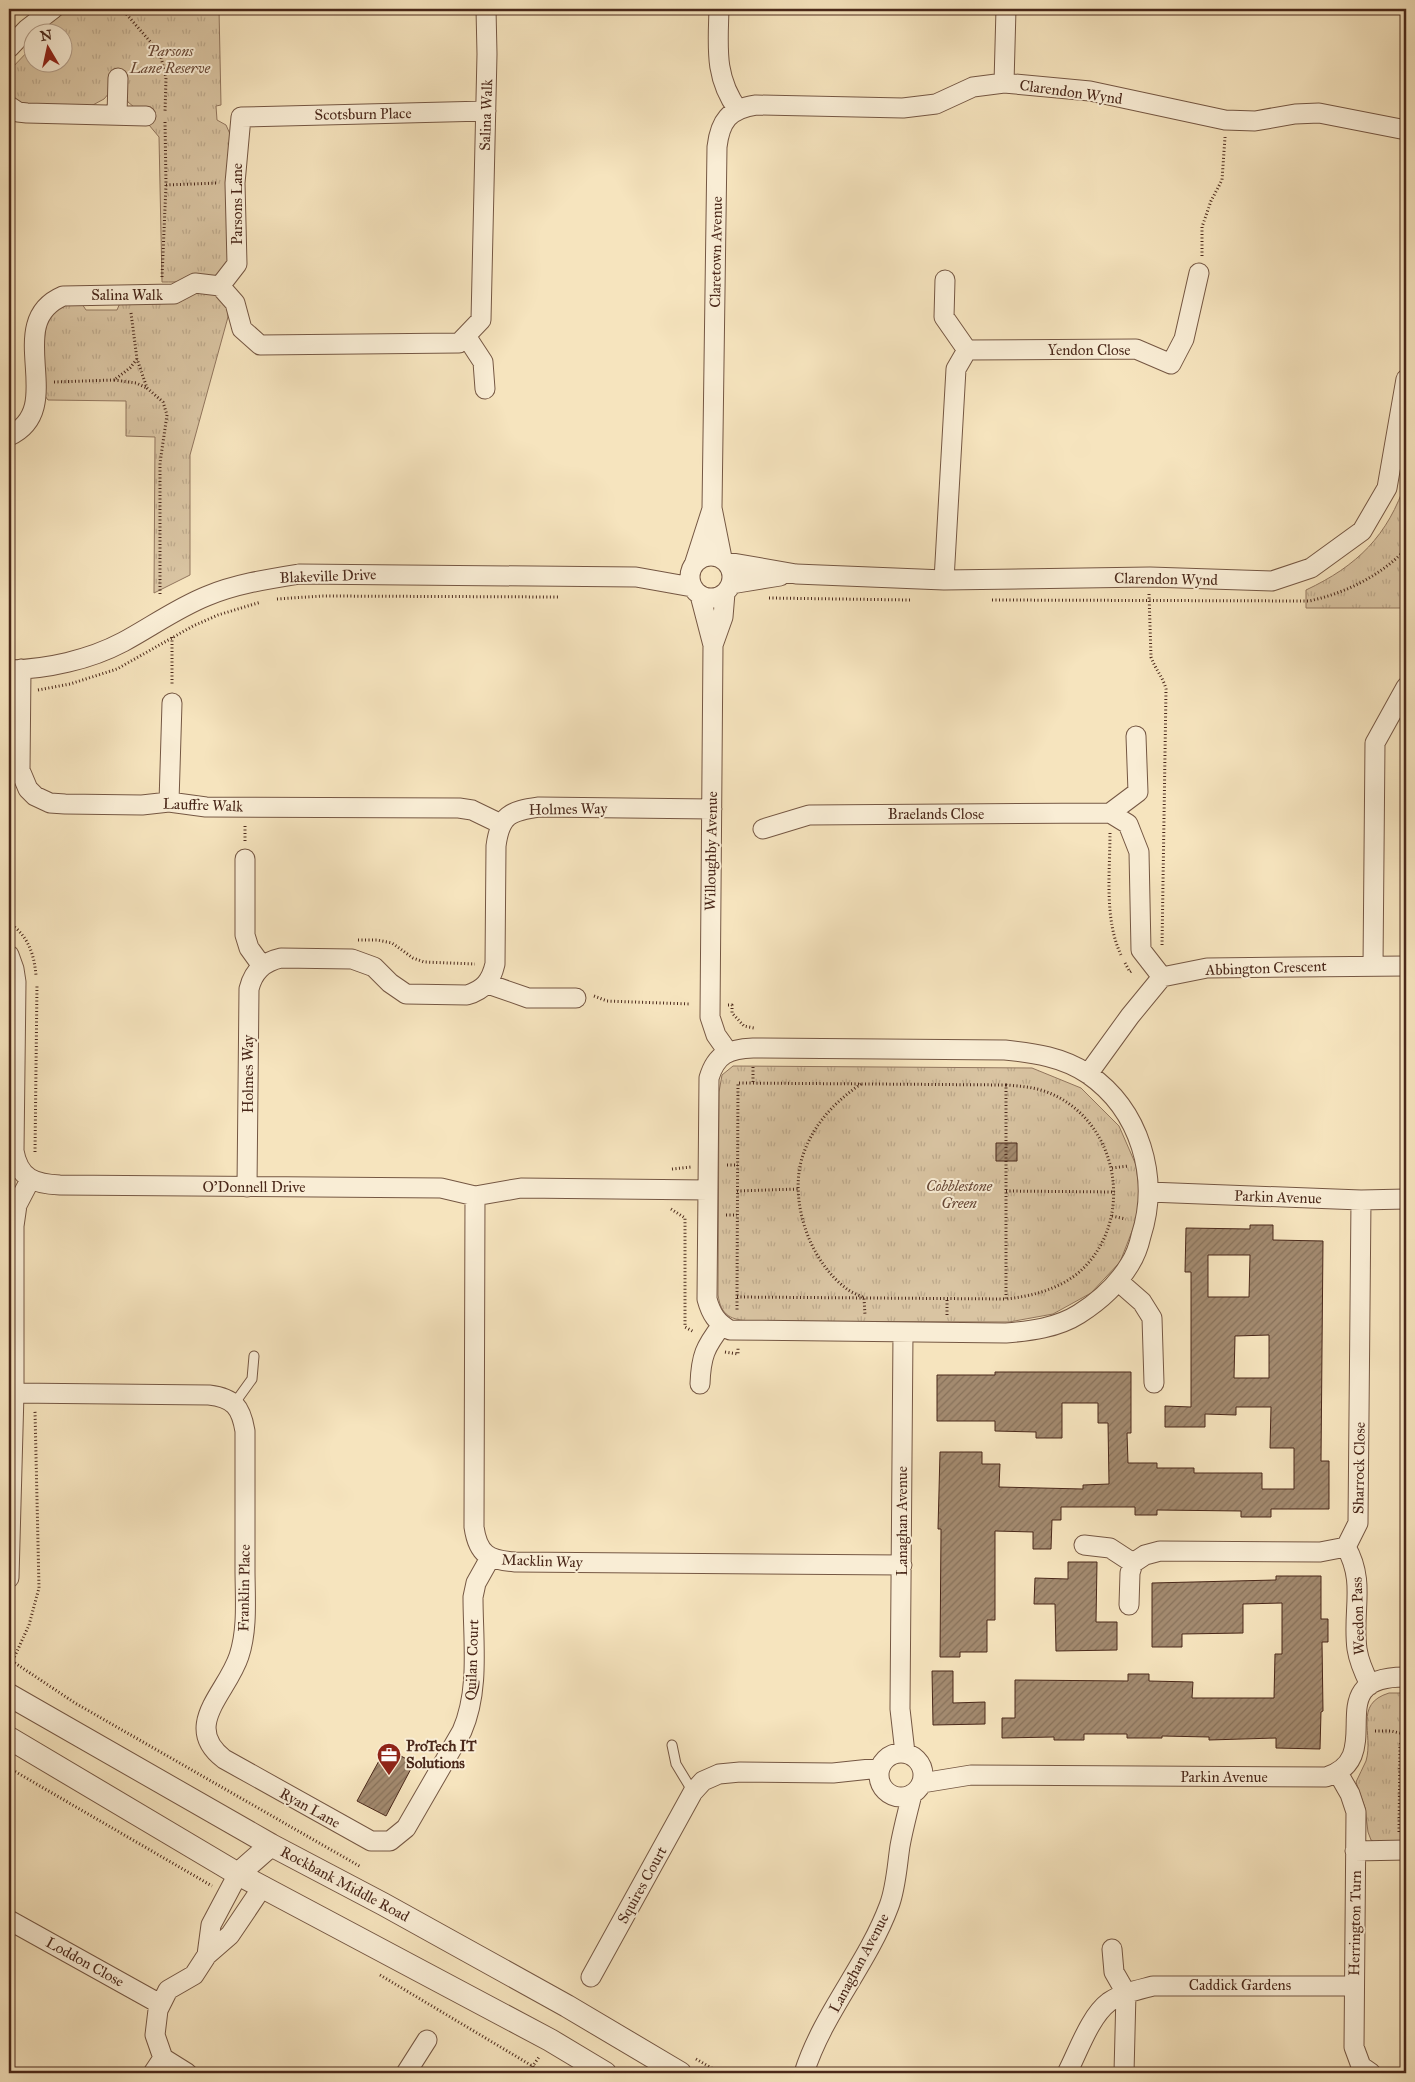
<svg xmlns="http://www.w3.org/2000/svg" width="1415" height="2082" viewBox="0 0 1415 2082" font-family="'IM FELL Great Primer',serif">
<defs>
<pattern id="grass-tufts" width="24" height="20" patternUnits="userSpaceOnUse" patternTransform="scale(1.25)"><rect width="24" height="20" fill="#d9c4a2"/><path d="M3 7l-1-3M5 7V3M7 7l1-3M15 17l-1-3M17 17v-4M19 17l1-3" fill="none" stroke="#bca88b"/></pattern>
<pattern id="building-hatch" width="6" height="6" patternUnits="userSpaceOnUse" patternTransform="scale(1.25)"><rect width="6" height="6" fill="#a38a6f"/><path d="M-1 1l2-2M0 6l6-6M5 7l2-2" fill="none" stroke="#87715a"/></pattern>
</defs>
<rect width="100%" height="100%" fill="#f6e4be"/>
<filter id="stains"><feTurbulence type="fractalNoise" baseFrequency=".004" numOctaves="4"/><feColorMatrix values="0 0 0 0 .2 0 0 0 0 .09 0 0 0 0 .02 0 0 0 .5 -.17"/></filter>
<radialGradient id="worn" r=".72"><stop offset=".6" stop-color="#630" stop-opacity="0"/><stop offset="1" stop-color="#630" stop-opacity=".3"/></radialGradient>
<path fill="url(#grass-tufts)" stroke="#92765e" d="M 71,9 L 219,9 L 221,105 L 216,106 L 217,120 L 226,125 L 230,134 L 230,260 C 227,264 225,270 221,273 C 207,283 178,282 162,282 L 159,137 L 134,107 L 128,102 L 123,92 L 110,92 L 104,99 L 91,106 L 23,106 L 9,97 L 9,71 L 32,47 L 32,62 L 62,62 L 62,32 L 43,32 L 52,21 Z
M 185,292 L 215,292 L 227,305 L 228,317 L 190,455 L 190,575 L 154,593 L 155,437 L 126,436 L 126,401 L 48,400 L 45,396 C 45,375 39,327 53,312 C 60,303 72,304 82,304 L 86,310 L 117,310 L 120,303 L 160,304 Z
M 1406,481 L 1406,608 L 1306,608 L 1306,590 C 1357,566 1388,536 1406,481 Z
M 733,1066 L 1032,1068 L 1081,1088 L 1119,1126 L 1136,1165 L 1140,1196 L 1136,1221 L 1120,1262 L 1091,1293 L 1053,1314 L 1009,1322 L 751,1321 C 731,1320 721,1316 718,1295 L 719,1092 L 722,1075 Z
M 1389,1693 L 1406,1693 L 1406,1846 L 1383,1847 L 1371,1840 L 1368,1832 L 1365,1808 L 1356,1782 C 1359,1775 1363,1768 1366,1761 C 1374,1734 1353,1704 1389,1693 Z"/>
<path fill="url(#building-hatch)" stroke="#4a281a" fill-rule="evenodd" d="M 996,1143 L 1017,1143 L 1017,1161 L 996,1161 Z
M 1250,1225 L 1273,1225 L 1273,1240 L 1323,1241 L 1321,1461 L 1329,1461 L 1329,1509 L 1271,1509 L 1271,1517 L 1241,1517 L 1241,1511 L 1157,1510 L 1157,1515 L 1135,1515 L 1135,1507 L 1061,1507 L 1061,1520 L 1052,1520 L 1051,1549 L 1033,1549 L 1033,1532 L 995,1531 L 995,1620 L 987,1620 L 987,1652 L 960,1652 L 960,1657 L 940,1657 L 941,1529 L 938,1529 L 940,1452 L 982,1452 L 982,1464 L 1000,1464 L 999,1487 L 1083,1489 L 1083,1485 L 1109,1484 L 1108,1423 L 1098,1423 L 1098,1403 L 1062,1403 L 1062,1438 L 1036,1438 L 1036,1432 L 995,1431 L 995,1421 L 937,1421 L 937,1375 L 995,1375 L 995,1372 L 1131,1372 L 1131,1433 L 1127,1433 L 1128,1463 L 1157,1463 L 1157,1468 L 1194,1468 L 1194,1473 L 1262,1473 L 1262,1489 L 1294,1489 L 1294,1448 L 1270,1448 L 1271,1407 L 1236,1407 L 1236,1415 L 1205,1414 L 1205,1427 L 1165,1427 L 1165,1406 L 1191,1407 L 1191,1272 L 1185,1272 L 1186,1228 L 1250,1229 ZM 1208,1255 L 1250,1255 L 1249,1297 L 1208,1297 ZM 1269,1335 L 1269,1378 L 1234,1378 L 1235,1336 Z
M 1068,1562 L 1097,1562 L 1096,1622 L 1117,1622 L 1117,1650 L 1056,1651 L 1055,1604 L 1034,1604 L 1035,1578 L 1068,1579 Z
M 1276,1576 L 1321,1576 L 1321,1619 L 1328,1619 L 1328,1642 L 1322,1642 L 1323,1711 L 1321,1712 L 1320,1749 L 1276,1748 L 1276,1738 L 1209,1740 L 1209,1737 L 1162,1736 L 1162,1738 L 1127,1738 L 1127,1734 L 1084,1734 L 1084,1740 L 1054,1740 L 1054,1737 L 1002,1738 L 1002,1718 L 1015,1718 L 1015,1680 L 1128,1681 L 1128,1674 L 1149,1674 L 1149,1681 L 1193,1682 L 1192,1698 L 1274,1698 L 1275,1654 L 1282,1654 L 1282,1603 L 1243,1604 L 1243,1633 L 1182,1634 L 1182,1647 L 1152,1647 L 1152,1583 L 1276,1580 Z
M 932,1671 L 953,1671 L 953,1703 L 985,1702 L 985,1724 L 933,1725 Z
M 386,1748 L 414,1763 L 386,1816 L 357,1801 Z"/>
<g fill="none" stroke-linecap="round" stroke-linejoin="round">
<defs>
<path id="service" d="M 234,1404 L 252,1379 L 254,1356
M 672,1745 L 676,1764 L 693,1792"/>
<path id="minor" d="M 719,9 C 718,47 714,77 738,110
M 9,48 L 27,29 L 53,9
M 1004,83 L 1006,9
M 9,106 L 18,112 L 27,113 L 146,116
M 117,115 L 118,78
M 945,280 L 944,317 L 967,350
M 220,286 L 237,264 L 235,183 L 241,117 L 486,111
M 466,336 L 483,362 L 485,389
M 9,436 C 70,408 0,323 63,296 L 174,294 L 195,283 L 220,286 L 235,303 L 242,329 L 260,345 L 459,343 L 481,320 L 487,54 L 486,9
M690 577a21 21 0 1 1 42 0a21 21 0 1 1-42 0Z
M 722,558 L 712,508 L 717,147 C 720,121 729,109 756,105 L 903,108 L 936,104 L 973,87 L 1004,83 L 1090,91 L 1225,120 L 1255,121 L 1295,114 L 1319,113 L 1406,130
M 695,562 L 712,509
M 727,562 L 796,574 L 944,580 L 1150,577 L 1272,581 L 1311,568 L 1362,531 L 1387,488 L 1406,379
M 944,580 L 956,369 L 967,350 L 1136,349 L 1171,364 L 1184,339 L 1199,273
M 731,584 L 780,576
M 700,595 L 713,645 L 710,1017 L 716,1035 L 728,1052
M 713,645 L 723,617 L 725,593
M 21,669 L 20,770 L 28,789 L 35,796 L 50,803 L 65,804 L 142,805 L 169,802 L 206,807 L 459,808 L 472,810 L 501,824
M 9,670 C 47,669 89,660 123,642 C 151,627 177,608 207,596 C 236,584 268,579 299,574 L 636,577 L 692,587
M 169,802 L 172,703
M 1110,813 L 1138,792 L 1136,736
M 763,829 L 809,815 L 1110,813 L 1128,824 L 1139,852 L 1141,950 L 1162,977
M 245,859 L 245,935 L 249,948 L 262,966
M 9,955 L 14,969 L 16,982 L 14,1151 C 19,1179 35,1184 60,1185 L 441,1188 L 475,1196 L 521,1188 L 708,1190
M 1373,966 L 1375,743 L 1406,687
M 488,984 L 528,998 L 576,998
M 753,1048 L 1005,1050 C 1034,1053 1063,1057 1088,1074 C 1140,1110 1160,1177 1141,1236 C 1139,1245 1135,1256 1130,1264 C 1118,1284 1098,1302 1079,1314 C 1057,1328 1030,1331 1006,1333 L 730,1330 C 717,1323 711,1314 707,1299 L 709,1078 C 716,1054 729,1049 753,1048 Z
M 1088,1074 L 1130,1016 L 1162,977 L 1207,968 L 1406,966
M 247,1187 L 249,989 C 253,972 263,962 281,958 L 352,959 L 374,967 L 390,983 L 406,994 L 467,995 C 484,990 491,981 495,964 L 496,846 C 500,815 510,811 539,807 L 712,809
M 1149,1192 L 1361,1200 L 1406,1199
M 475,1196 L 474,1527 C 478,1555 489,1560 515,1562 L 902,1565
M 1118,1281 L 1142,1302 L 1152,1318 L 1154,1383
M 903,1333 L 900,1709 L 905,1753
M 700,1384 C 701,1356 705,1347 722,1325
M 14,1393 L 209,1395 C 234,1398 241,1407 245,1431 C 245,1477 245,1523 245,1569 C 245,1597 248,1629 239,1656 C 227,1693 181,1726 224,1759 L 371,1841 L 390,1841 L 406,1828 L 462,1731 C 480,1690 473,1641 473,1597 L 476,1583 L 490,1558
M 1084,1545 L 1110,1548 L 1133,1563
M 1346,1547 C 1366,1582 1352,1611 1357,1649 C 1359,1662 1364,1673 1370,1685
M 9,1578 L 14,1393 L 14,1226 L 17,1205 L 30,1180
M 1129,1605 L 1130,1573 L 1133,1563 L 1145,1555 L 1160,1551 L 1320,1552 L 1346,1547 L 1358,1523 L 1361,1200
M879 1775a22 22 0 1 1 44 0a22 22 0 1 1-44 0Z
M 1338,1773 L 1350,1794 L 1356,1812 L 1354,2047 L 1361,2066 L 1371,2073
M 922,1783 L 971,1775 L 1326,1777 C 1391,1757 1315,1676 1406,1677
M 1355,1851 L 1406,1850
M 9,1920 L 160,2004
M 1112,1949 L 1114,1972 L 1126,1993 L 1124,2073
M 207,1955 L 211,1925 L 238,1874
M 591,1977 L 693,1792 L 703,1781 L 719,1774 L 740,1772 L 833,1773 L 880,1768
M 153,2073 L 163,2058
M 187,2073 L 163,2058 L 155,2035 L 158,2010 L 168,1990 L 194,1975 L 207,1955 L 230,1935 L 263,1886
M 406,2073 L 427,2040
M 804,2073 C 823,2013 867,1965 889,1906 C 896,1888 897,1866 900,1846 C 903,1829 908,1811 912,1794
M 1067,2073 C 1078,2052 1090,2016 1109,2002 C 1122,1993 1138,1990 1153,1986 L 1354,1986"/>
<path id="tertiary" d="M 9,1695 L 271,1845 L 383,1904 L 567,2006 L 680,2073
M 9,1738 L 238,1874 L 550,2040 L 605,2073
M 238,1874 L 271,1845"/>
</defs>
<use href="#service" stroke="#755743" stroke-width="11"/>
<use href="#minor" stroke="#755743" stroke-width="21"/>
<use href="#tertiary" stroke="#755743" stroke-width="24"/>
<path stroke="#4a281a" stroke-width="3" stroke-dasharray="1 2.5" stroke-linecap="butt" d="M 122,9 L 160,53 L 166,78 L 165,112
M 166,185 L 218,183
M 1202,256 L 1202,227 L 1211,201 L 1222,180 L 1225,137
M 162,277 L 166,185 L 165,121
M 131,313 L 137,359 L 147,388 L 163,402 L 167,415 L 160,463 L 160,594
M 137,359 L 130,368 L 114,380 L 136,383 L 147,388
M 54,382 L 114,380
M 1149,594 L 1151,657 C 1155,669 1163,677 1166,689 L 1162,947
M 769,598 L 910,600
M 277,599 L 322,596 L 558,597
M 992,600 L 1309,601 C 1346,593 1380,576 1406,549
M 172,637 L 172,685
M 38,690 L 70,684 L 117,669 L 193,626 L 218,615 L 261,602
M 1110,833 C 1110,872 1104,919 1121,955
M 245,841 L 245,825
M 9,923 C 28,935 34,954 36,975
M 358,940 L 377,940 L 392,943 L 413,958 L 424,962 L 475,964
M 1125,963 L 1130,972 L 1133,970
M 594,996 L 607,1001 L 691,1004
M 728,1005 L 732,1005 L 732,1013 L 744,1026 L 754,1028
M 753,1067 L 753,1084
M 861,1084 C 834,1102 812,1126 802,1158 C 789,1202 810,1262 847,1289 C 852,1293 859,1295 864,1298 L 865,1315
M 1006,1085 C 1019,1086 1032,1087 1044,1091 C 1120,1117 1138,1223 1077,1274 C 1056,1290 1032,1296 1006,1299
M 35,1152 L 37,984
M 727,1165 L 738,1165
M 1112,1168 L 1128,1166
M 672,1169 L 691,1167
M 737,1191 L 798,1189
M 1006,1191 L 1115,1192
M 671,1209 L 685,1218 L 685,1327 L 694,1332
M 726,1215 L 737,1215
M 1112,1216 L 1126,1219
M 737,1297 L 1006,1299 L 1006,1085 L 738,1083 L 737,1297 L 737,1312
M 947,1315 L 947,1299
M 725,1352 L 738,1354 L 738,1348
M 9,1659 L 75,1703 L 361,1867
M 13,1660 L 29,1625 L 39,1588 L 35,1411
M 1375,1731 L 1391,1731 L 1404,1734
M 9,1768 L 212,1886
M 1399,1832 L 1400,1745 L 1406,1729
M 380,1975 L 544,2073
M 696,2059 L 720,2073
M 532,2067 L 539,2057"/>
<use href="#service" stroke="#f9edd5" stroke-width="9"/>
<use href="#minor" stroke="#f9edd5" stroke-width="19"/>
<use href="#tertiary" stroke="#f9edd5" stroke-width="22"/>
</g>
<defs>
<symbol id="office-pin" viewBox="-11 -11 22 30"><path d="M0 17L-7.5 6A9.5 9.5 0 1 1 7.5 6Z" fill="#8f2418" stroke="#f9edd5"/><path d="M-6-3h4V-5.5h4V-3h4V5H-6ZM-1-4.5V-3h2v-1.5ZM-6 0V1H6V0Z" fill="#fff"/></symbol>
</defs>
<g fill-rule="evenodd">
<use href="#office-pin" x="375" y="1741" width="28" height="38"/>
</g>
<g text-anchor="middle" stroke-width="4" stroke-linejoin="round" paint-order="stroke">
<g font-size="15" font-style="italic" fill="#674735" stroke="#f9edd5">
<text x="170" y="56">Parsons<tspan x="170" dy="17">Lane Reserve</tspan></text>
<text x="959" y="1191">Cobblestone<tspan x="959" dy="17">Green</tspan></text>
</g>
<g font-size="15" fill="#4a281a" stroke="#f9edd5">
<text transform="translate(1071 92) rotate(8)" y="5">Clarendon Wynd</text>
<text transform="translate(363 114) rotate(-1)" y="5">Scotsburn Place</text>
<text transform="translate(486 115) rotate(-88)" y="5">Salina Walk</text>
<text transform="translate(237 204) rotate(-90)" y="5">Parsons Lane</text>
<text transform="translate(716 252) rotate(-89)" y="5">Claretown Avenue</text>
<text x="127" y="300">Salina Walk</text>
<text x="1089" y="355">Yendon Close</text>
<text transform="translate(328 576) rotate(-2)" y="5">Blakeville Drive</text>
<text transform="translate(1166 579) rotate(1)" y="5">Clarendon Wynd</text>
<text transform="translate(203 805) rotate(2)" y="5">Lauffre Walk</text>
<text transform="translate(568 809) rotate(-1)" y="5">Holmes Way</text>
<text x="936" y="819">Braelands Close</text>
<text transform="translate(711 851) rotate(-89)" y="5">Willoughby Avenue</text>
<text transform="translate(1266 968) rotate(-2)" y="5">Abbington Crescent</text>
<text transform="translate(248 1074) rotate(-90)" y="5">Holmes Way</text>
<text x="254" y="1192">O'Donnell Drive</text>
<text transform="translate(1278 1197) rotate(2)" y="5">Parkin Avenue</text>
<text transform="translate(1359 1468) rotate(-89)" y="5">Sharrock Close</text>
<text transform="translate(902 1521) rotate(-90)" y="5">Lanaghan Avenue</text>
<text transform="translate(542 1561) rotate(2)" y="5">Macklin Way</text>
<text transform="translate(244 1588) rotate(-89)" y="5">Franklin Place</text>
<text transform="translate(1358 1616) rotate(-92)" y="5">Weedon Pass</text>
<text transform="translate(472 1660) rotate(-88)" y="5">Quilan Court</text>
<text x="1224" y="1782">Parkin Avenue</text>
<text transform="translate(310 1808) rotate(29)" y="5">Ryan Lane</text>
<text transform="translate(345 1884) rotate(28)" y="5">Rockbank Middle Road</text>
<text transform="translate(642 1885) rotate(-61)" y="5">Squires Court</text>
<text transform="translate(1355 1923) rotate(-89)" y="5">Herrington Turn</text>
<text transform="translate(85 1962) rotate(29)" y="5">Loddon Close</text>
<text transform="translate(859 1963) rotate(-62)" y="5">Lanaghan Avenue</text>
<text x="1240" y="1990">Caddick Gardens</text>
</g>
<g font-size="15" font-weight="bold" fill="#4a281a" stroke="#f9edd5" text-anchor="start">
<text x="406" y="1751">ProTech IT<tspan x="406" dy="17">Solutions</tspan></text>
</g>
</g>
<rect width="1415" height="2082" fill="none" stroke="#f6e4be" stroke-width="30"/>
<rect x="10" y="10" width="1395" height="2062" fill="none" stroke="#4a281a" stroke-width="2.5"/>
<rect x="15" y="15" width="1385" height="2052" fill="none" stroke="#4a281a"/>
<g transform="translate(48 48) rotate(351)"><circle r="24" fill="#f9edd5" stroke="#b39e8a"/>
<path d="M0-4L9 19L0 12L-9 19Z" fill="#8f2418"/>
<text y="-8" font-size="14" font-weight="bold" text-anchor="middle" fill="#4a281a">N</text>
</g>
<rect width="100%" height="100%" filter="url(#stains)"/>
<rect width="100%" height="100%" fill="url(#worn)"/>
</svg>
